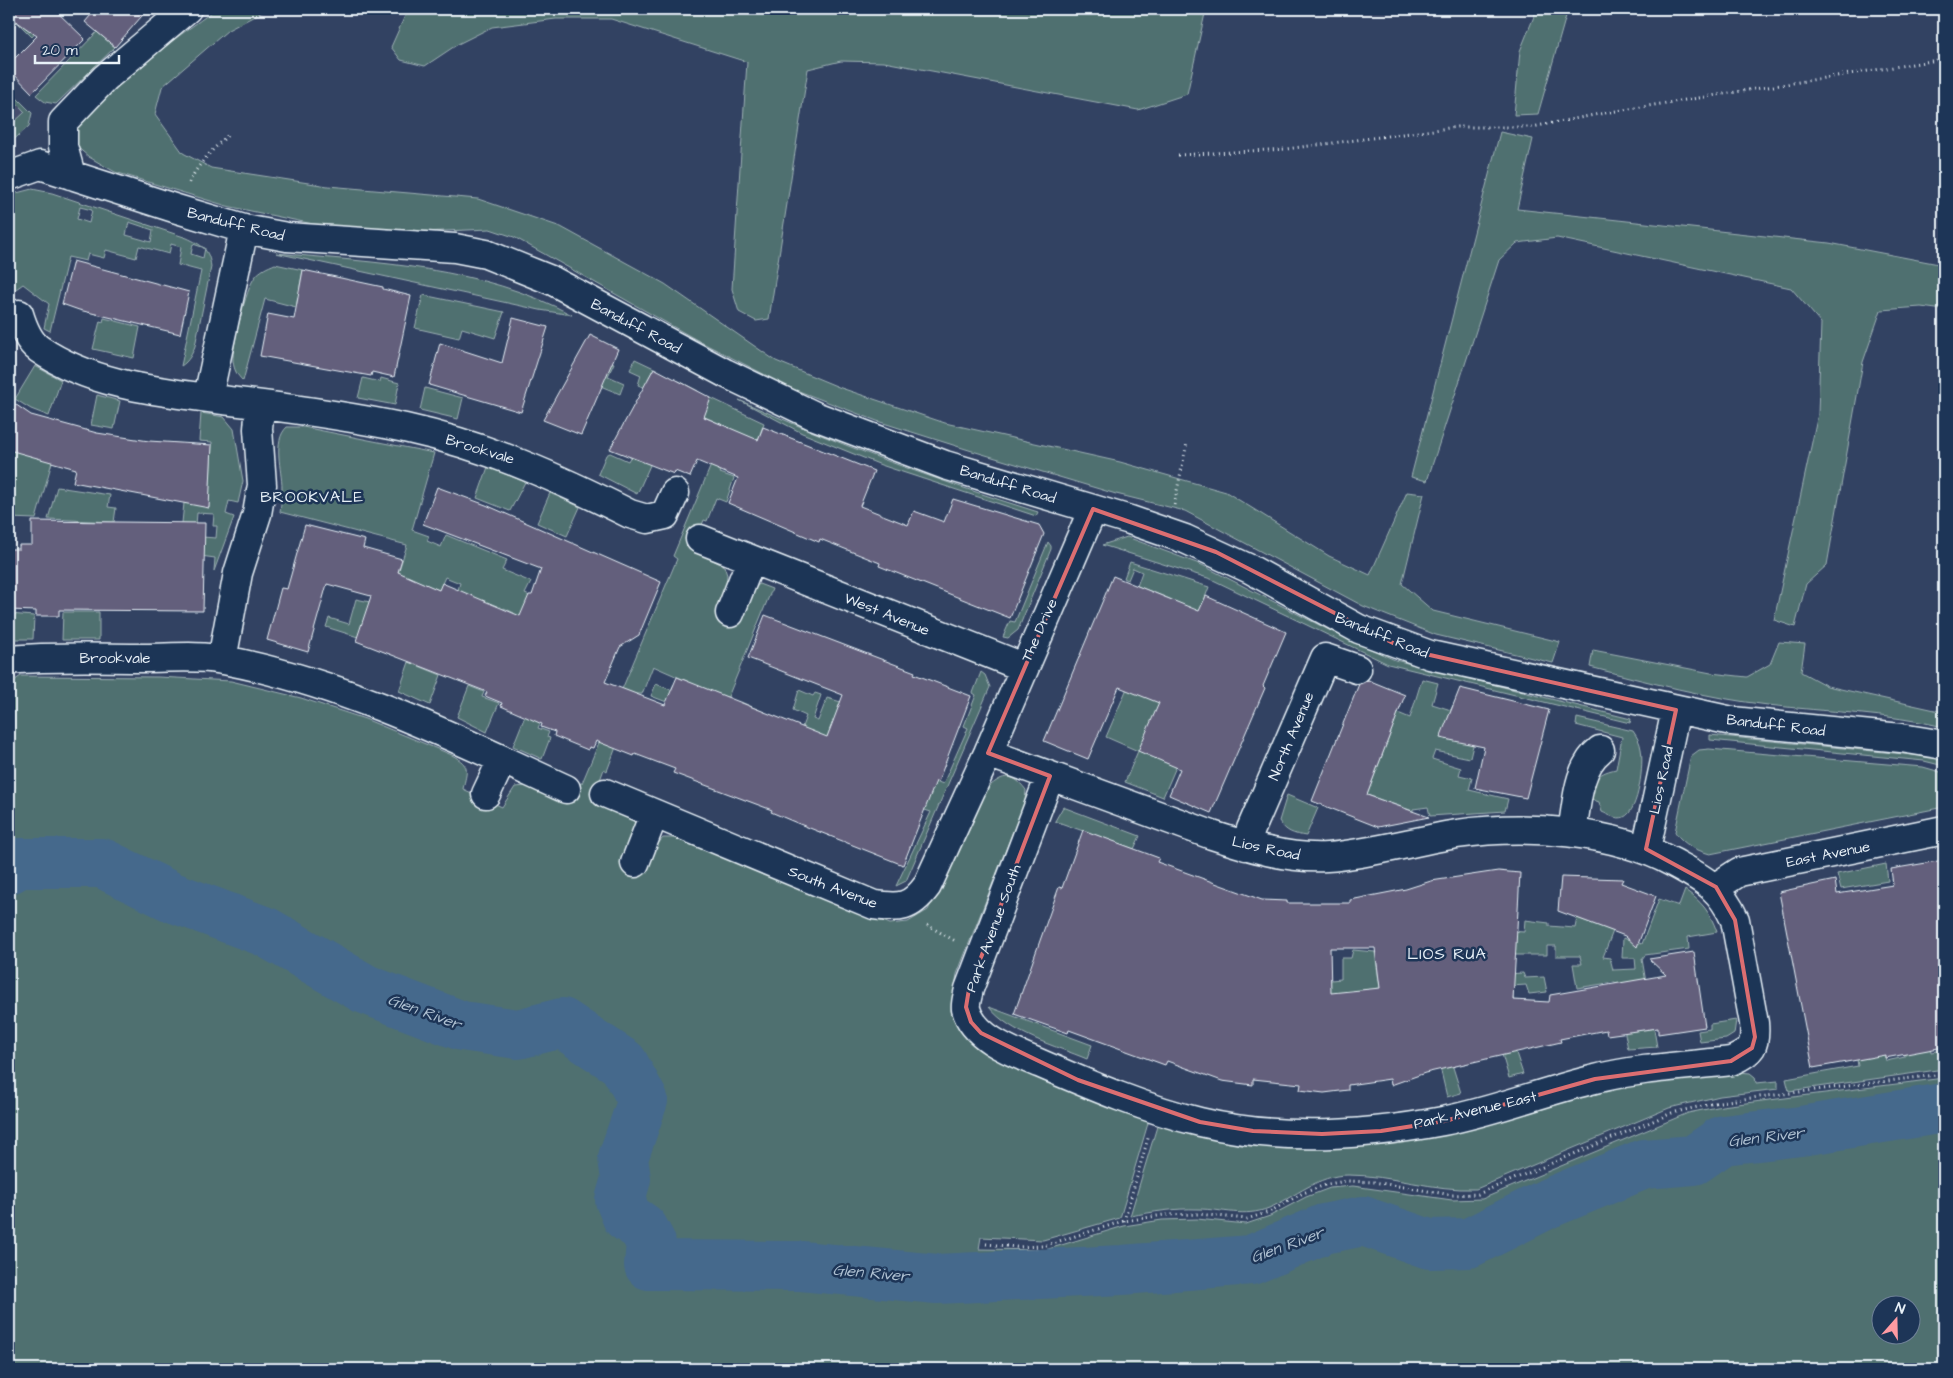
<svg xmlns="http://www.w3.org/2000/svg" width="1953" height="1378" viewBox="0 0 1953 1378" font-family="'Architects Daughter',sans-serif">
<rect width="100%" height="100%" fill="#324262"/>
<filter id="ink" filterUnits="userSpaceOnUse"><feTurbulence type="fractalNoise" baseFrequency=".02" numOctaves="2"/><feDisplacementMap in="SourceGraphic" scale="10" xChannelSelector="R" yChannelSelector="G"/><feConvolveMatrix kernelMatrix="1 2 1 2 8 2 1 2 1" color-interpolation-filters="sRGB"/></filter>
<g filter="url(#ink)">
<path fill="#444e6d" d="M 9,95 L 25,112 L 9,127 Z"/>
<path fill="#50706f" stroke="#9cb0b4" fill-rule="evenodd" d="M 25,9 L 56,9 L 32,37 L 17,22 L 9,31 L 9,16 L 17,22 Z
M 216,9 L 268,9 L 228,30 L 162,87 L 155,114 L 183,153 L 211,168 L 328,186 L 478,199 L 561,227 L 665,284 L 776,361 L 841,388 L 945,423 L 1120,462 L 1226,492 L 1329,556 L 1370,575 L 1407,492 L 1424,494 L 1402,584 L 1433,611 L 1560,642 L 1553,663 L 1436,635 L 1363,606 L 1185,511 L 1116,494 L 969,450 L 877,421 L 791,388 L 697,340 L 514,237 L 490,229 L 421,232 L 313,224 L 227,206 L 115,172 L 89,157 L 76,146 L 75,131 L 80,119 L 172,41 Z
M 408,9 L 1206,9 L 1187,94 L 1138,110 L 884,62 L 841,61 L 808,69 L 769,319 L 756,321 L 739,312 L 732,289 L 747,62 L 611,19 L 556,19 L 492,27 L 458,44 L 425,66 L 401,60 L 391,47 Z
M 1537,9 L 1568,9 L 1538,114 L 1514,115 L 1520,51 Z
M 97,32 L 115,47 L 56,104 L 45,102 L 36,95 Z
M 9,90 L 32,113 L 29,126 L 9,144 L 9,127 L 25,112 L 9,95 Z
M 1500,132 L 1533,139 L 1517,209 L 1829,243 L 1944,265 L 1944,310 L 1921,307 L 1881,310 L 1863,362 L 1827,565 L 1806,584 L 1795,627 L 1774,620 L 1818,414 L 1821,323 L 1791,288 L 1557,238 L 1517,243 L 1499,260 L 1427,481 L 1411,477 Z
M 32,189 L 52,193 L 187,238 C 202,245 209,249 211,267 L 195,346 C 192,354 189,361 181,366 L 201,271 L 178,265 L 181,247 L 171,244 L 169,254 L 139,246 L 136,258 L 106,250 L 104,258 L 88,254 L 86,261 L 68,257 L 50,331 L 44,328 L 49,304 L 23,284 L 9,294 L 9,195 ZM 80,207 L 92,210 L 89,223 L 77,219 ZM 129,222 L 153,230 L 151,242 L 126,235 ZM 193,244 L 205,248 L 203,258 L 191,254 Z
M 276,253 C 377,263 481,266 572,315 L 540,310 Z
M 275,264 L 303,270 L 296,307 L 265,299 L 243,381 C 237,375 234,370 233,361 C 232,346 246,288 255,277 C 260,270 268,267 275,264 Z
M 423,295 L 504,312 L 495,338 L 462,328 L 459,338 L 415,328 Z
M 104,318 L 140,327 L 134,358 L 93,349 L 100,321 L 103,322 Z
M 635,359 L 654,368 L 648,379 L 679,381 L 698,391 L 688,414 L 660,394 L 638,385 L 641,375 L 630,370 Z
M 604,360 L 614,363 L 608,376 L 624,383 L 620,394 L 586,380 Z
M 35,366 L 61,380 L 49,416 L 31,409 L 15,399 Z
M 363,378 L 380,382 L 381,378 L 399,383 L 395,405 L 358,398 Z
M 425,388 L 463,398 L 458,419 L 420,410 Z
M 97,395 L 120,401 L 114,429 L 91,425 Z
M 711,398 L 764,423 L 754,451 L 732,443 L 720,473 L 734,478 L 726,502 L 716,498 L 707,521 L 704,520 L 692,549 L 724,566 L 727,575 L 726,587 L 753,591 L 759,584 L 772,589 L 728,697 L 726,697 L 736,714 L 741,702 L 766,713 L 762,723 L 716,721 L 651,696 L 656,684 L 671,690 L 674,684 L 684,688 L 687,681 L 653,666 L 642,694 L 638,694 L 628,719 L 612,713 L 677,559 L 673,556 L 727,427 L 703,416 Z
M 739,400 C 836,444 935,480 1038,512 L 1036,516 L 881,465 L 802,433 Z
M 201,413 L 224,417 L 234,429 L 243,481 L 238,503 L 229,501 L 226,514 L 234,517 L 214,571 L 215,558 L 179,553 L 186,483 L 210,484 L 212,442 L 199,441 ZM 197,513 L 214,514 L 213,526 L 217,526 L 216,538 L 202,537 L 196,525 Z
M 287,427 L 303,427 L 434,453 L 412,530 L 429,536 L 427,541 L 441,547 L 446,535 L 507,560 L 502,570 L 531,582 L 525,594 L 554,606 L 511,621 L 514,613 L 504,608 L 500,617 L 458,590 L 460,583 L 445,577 L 439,590 L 398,573 L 407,545 L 280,512 C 281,504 282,496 282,488 C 282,470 272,441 287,427 Z
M 15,441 L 52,462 L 36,519 L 9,518 L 9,455 Z
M 610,453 L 628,461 L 632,454 L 651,463 L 637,494 L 598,474 L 606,455 Z
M 488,467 L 525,482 L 510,511 L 477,498 Z
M 57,487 L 110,495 L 108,507 L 116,508 L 114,522 L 48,519 Z
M 550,493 L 580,507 L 567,536 L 537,523 Z
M 1127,537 L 1202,565 L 1329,630 L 1395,660 L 1631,719 L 1630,723 L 1388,664 L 1211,579 L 1102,545 Z
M 1048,542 L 1051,546 L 1051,549 L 1018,630 L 1008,638 L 1003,637 L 1010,621 L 1015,622 Z
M 1130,562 L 1209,587 L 1203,603 L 1222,632 L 1170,599 L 1137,586 L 1142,572 L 1133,568 L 1128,580 L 1124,578 Z
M 356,599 L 384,605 L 358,637 L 326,627 L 329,618 L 349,624 Z
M 63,612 L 99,612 L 99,640 L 62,640 Z
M 9,614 L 34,616 L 33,639 L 9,639 Z
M 1779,642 L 1805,644 L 1801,672 L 1827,686 L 1944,712 L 1944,727 C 1886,713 1827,712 1768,705 C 1708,698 1648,682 1590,667 L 1593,650 L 1711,673 L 1747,677 L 1770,664 Z
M 409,662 L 441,675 L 430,705 L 399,691 Z
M 981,672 L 985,675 L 990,687 L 906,881 L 896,886 L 931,812 L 909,805 L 802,727 L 806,716 L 793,710 L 799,690 L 813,696 L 815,693 L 821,695 L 813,719 L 818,721 L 827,698 L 841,702 L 827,737 L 943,784 L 968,728 L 964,726 L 976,695 L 973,693 Z
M 21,676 L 158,677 L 231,681 L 301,698 L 365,719 L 452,755 C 471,766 467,770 463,789 L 502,807 L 515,787 L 527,786 L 541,790 L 582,783 L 603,733 L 619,739 L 607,771 L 604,769 L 592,802 L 630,817 L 635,823 L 622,865 L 655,847 L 663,838 L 676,838 L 890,924 L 908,922 L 928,910 L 985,790 C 1001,776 1011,770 1026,790 L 1025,801 L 957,974 L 951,1011 L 968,1037 L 1149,1120 L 1120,1218 L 1043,1240 L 981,1237 L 979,1249 L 1045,1250 L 1124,1226 L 1162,1220 L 1197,1219 L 1246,1224 L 1270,1216 L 1306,1197 L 1330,1188 L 1353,1186 L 1452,1200 L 1482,1199 L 1688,1113 L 1722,1106 L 1944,1078 L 1944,1369 L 9,1369 L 9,701 L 15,680 ZM 1880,1306 L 1910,1306 L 1910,1336 L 1880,1336 Z
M 1131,679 L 1194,725 L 1163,797 L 1125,782 L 1138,751 L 1106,737 Z
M 1422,679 L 1438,683 L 1432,704 L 1451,710 L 1453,705 L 1441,738 L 1450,740 L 1452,732 L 1475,737 L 1470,758 L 1435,751 L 1432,759 L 1461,768 L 1459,775 L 1472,778 L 1469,790 L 1508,799 L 1505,811 L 1430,816 L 1428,807 L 1413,809 L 1413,811 L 1367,795 L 1398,713 L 1410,718 Z
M 469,686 L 484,692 L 482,697 L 499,703 L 487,732 L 457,717 Z
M 525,716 L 541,721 L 538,728 L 549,732 L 547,737 L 550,738 L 542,759 L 513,746 Z
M 1577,718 L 1633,731 C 1637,737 1640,742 1641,749 C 1644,763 1639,811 1624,817 C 1617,820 1609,815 1602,812 L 1599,802 L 1591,799 C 1596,779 1594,774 1616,769 L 1622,737 L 1576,725 Z
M 1710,735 L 1924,756 L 1944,760 L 1944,766 L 1924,761 L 1710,740 Z
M 1709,749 L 1923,767 L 1944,773 L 1944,807 L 1710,854 C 1696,850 1684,845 1675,832 L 1691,756 L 1699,750 Z
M 1287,795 L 1318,808 L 1306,836 C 1293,834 1286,832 1279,821 Z
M 1063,807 L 1140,836 L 1134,849 L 1055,821 Z
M 1886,864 L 1888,881 L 1841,889 L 1837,874 Z
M 1685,890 C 1702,902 1710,912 1717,932 L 1688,937 L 1689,949 L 1645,955 L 1642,959 L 1657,1047 L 1628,1049 L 1615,982 L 1577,988 L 1573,964 L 1582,964 L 1580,956 L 1556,956 L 1556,946 L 1547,946 L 1547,955 L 1506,955 L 1506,974 L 1523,973 L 1525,978 L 1544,977 L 1547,992 L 1529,994 L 1526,985 L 1511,986 L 1514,1003 L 1476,974 L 1508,931 L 1524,932 L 1525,920 L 1549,923 L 1549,926 L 1575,928 L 1577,918 L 1613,931 L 1603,957 L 1610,958 L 1613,970 L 1636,969 L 1635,958 L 1622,958 L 1623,938 L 1642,944 L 1659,899 L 1679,906 Z
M 1353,950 L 1375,952 L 1380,988 L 1395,986 L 1310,1013 L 1331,980 L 1341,979 L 1341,958 L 1351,958 Z
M 989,1007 L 1092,1045 L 1087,1059 C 1056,1046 1010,1034 989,1007 Z
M 1736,1020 L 1734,1034 L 1726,1039 L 1700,1042 L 1698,1031 L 1710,1029 L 1710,1024 Z
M 1926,1022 L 1931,1052 L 1944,1050 L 1944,1069 L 1789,1091 L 1786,1079 L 1858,1066 L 1853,1035 ZM 1904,1049 L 1905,1057 L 1886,1061 L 1884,1052 Z
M 1514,1047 L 1523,1074 L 1509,1078 L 1501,1051 Z
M 1452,1064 L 1461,1093 L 1447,1097 L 1440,1067 Z
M 1738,1072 L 1750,1073 L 1755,1077 L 1756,1083 L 1778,1081 L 1778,1089 L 1720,1096 L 1669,1108 L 1476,1189 C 1433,1191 1392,1175 1348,1175 C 1318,1175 1295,1197 1269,1208 C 1244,1218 1223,1209 1198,1209 C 1175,1208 1153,1212 1130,1216 L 1158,1123 L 1269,1145 L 1353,1147 L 1424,1135 L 1603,1090 Z"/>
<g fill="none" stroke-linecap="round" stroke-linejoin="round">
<path stroke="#44698c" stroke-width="50" d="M 9,869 L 19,863 L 102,863 L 172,897 L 266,932 L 365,989 L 462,1026 L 518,1034 L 562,1023 L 623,1063 L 643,1100 L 623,1158 L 626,1179 L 620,1200 L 627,1217 L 643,1228 L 651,1243 L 649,1265 L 801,1266 L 937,1279 L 1122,1270 L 1251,1260 L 1324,1229 L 1363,1221 L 1429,1244 L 1469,1243 L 1549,1203 L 1644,1164 L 1694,1160 L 1723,1140 L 1801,1131 L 1944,1108"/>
</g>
<path fill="#645f7c" stroke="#e8f1f8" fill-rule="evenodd" d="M 9,9 L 54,9 L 85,39 L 32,93 L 9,69 L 9,64 L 37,36 L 9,16 Z
M 96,9 L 148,9 L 115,47 L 85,22 Z
M 73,261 L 189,292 L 180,334 L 79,310 L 62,304 Z
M 303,270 L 383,287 L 383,289 L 411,296 L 394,377 L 372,372 L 371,376 L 260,356 L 268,314 L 294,319 Z
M 513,318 L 548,327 L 521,412 L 429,385 L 440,343 L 502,363 Z
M 590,335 L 618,349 L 581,435 L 543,420 Z
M 654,368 L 711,398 L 704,417 L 758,440 L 763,427 L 874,471 L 860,506 L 908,525 L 914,511 L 944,522 L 953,499 L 1039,525 L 1044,534 L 1010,618 L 879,566 L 880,563 L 820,539 L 819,542 L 728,503 L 738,478 L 697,461 L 690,477 L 675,471 L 674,474 L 610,449 Z
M 9,400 L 31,415 L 97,433 L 149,441 L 212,445 L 209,508 L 73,482 L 76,469 L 9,450 Z
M 437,487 L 486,505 L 661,582 L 639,635 L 620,647 L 605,682 L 665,705 L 677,677 L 827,737 L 843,695 L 748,658 L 765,615 L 915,672 L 914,674 L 971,696 L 938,782 L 936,781 L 903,865 L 797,823 L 771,812 L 772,810 L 673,773 L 675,769 L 635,754 L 634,756 L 596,741 L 593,748 L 589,747 L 588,750 L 554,736 L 555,732 L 541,727 L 542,724 L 501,706 L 502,703 L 485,696 L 487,692 L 356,641 L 371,596 L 327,584 L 308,652 L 267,640 L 281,588 L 287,589 L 305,525 L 365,540 L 363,548 L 402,559 L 398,572 L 439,590 L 442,583 L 520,616 L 529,595 L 532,595 L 541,569 L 423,524 Z
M 32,521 L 205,523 L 203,611 L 59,610 L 59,616 L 36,616 L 36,611 L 9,610 L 9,549 L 19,549 L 19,545 L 32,545 Z
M 1113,576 L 1199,611 L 1206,596 L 1286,632 L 1263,686 L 1265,688 L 1211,813 L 1169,795 L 1180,769 L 1138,751 L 1159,703 L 1119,687 L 1088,759 L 1044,741 Z
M 1368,680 L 1405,695 L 1367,795 L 1429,817 L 1378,827 L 1312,801 L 1359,684 Z
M 1460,688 L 1549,710 L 1526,798 L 1475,788 L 1484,747 L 1440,738 Z
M 1083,830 L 1159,858 L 1157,862 L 1262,900 L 1287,901 L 1287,903 L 1350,903 L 1350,900 L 1406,889 L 1431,881 L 1498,871 L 1520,873 L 1513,1000 L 1549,1002 L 1550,995 L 1666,975 L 1649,959 L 1694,952 L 1705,1027 L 1658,1034 L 1658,1028 L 1607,1035 L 1606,1030 L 1560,1039 L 1561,1042 L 1425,1073 L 1391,1085 L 1390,1079 L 1348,1085 L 1348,1090 L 1324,1093 L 1300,1090 L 1301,1084 L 1253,1079 L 1253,1085 L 1222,1081 L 1167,1061 L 1165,1065 L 1069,1030 L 1068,1033 L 1014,1014 L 1059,887 L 1062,888 ZM 1330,948 L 1375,948 L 1380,988 L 1331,993 Z
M 1944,860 L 1944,1047 L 1885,1058 L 1885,1055 L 1813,1068 L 1779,892 L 1835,880 L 1837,894 L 1893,885 L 1891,869 Z
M 1561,877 L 1623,879 L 1621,883 L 1656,896 L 1637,947 L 1625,936 L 1558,911 Z"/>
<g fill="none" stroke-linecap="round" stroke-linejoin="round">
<defs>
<path id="minor" d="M 71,175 L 63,146 L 63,122 L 105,78 L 187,9
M 9,176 L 40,165 L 177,209 L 244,229 L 287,237 L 455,248 L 486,254 L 553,281 L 725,373 L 815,416 L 945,465 L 1130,520 L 1185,539 L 1250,569 L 1359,629 L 1430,655 L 1732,721 L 1901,738 L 1944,745
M 19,314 C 23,327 28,341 39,349 C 94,387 166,392 230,401 C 289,408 348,416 405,428 C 487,446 556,477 630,514 L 647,519 L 665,515 L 675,493
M 208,397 L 244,229
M 700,539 L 1023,667
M 730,613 L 751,560
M 9,660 C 54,656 100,658 145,658 C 170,658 199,655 224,660 C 345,683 455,738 566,789
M 222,660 L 238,573 L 257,514 L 262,485 L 258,429 L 260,405
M 988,753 L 1212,835 C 1249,847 1287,859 1327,857 C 1370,854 1414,841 1457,834 C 1525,824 1613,830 1674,863 C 1705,880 1720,887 1735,920 L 1754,1023 C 1756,1046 1752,1052 1731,1061 C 1685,1066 1639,1068 1595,1079 C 1544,1091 1495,1111 1443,1121 C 1364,1136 1279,1141 1200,1122 C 1146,1109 1092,1086 1041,1064 C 1015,1053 974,1039 966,1009 C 965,1003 968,995 969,989 L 1050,776
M 605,793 L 874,905 C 900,908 910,909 927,886 L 988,753 L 1093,509
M 486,794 L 502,760
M 1572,832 C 1577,805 1577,768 1600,750
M 1246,846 L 1251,829 L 1325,658 L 1357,669
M 1646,849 L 1676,710
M 635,863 L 654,814
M 1716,887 L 1739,872 L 1944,830"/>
</defs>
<use href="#minor" stroke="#e8f1f8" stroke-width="31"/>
<path stroke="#e8f1f8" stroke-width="3" stroke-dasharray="1 4" stroke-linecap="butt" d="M 1178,155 L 1286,149 L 1457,127 L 1532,127 L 1610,112 L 1944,59
M 189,183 C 197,165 213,149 228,135
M 1174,505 L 1187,443
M 927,925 L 957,942
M 1124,1221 L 1149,1135
M 986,1244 L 1016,1247 L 1043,1246 L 1124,1221 L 1164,1215 L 1198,1214 L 1247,1219 L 1269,1212 L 1303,1193 L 1328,1184 L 1347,1181 L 1374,1182 L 1452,1195 L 1478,1194 L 1672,1113 L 1719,1102 L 1944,1074"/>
<use href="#minor" stroke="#1d3557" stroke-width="28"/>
</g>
</g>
<path fill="none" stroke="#dc6e71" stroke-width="4" stroke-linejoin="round" d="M 1093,509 L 1216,552 L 1393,643 L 1430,655 L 1676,710 L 1646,849 L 1716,887 L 1735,920 L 1755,1037 L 1752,1048 L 1731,1061 L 1595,1079 L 1445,1121 L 1381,1131 L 1322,1134 L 1253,1131 L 1200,1122 L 1078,1080 L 981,1033 L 971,1022 L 966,1007 L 969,989 L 1050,776 L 988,753 Z"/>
<g text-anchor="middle" stroke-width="5" stroke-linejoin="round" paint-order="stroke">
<g font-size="15" fill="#e8f1f8" stroke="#1d3557">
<text transform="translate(236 224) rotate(14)" y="5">Banduff Road</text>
<text transform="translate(636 326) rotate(28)" y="5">Banduff Road</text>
<text transform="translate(480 449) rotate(17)" y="5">Brookvale</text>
<text transform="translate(1008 484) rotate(17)" y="5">Banduff Road</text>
<text transform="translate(887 614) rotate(22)" y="5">West Avenue</text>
<text transform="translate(1039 630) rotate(-66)" y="5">The Drive</text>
<text transform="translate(1382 635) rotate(22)" y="5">Banduff Road</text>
<text x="115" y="663">Brookvale</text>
<text transform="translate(1776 725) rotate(7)" y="5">Banduff Road</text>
<text transform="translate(1291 736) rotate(-67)" y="5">North Avenue</text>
<text transform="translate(1661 780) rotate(-78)" y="5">Lios Road</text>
<text transform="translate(1266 848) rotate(12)" y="5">Lios Road</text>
<text transform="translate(1828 854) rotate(-11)" y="5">East Avenue</text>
<text transform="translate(833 887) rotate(21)" y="5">South Avenue</text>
<text transform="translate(993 928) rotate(-70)" y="5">Park Avenue South</text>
<text transform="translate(1475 1110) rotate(-13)" y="5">Park Avenue East</text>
</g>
<g font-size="16" letter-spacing="1" fill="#e8f1f8" stroke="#1d3557">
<text x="312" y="502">BROOKVALE</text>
<text x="1447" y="959">LIOS RUA</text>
</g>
<g font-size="16" font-style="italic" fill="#afc1d2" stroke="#1d3557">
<text transform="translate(425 1011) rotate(20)" y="6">Glen River</text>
<text transform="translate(1766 1136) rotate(-7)" y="6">Glen River</text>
<text transform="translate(1287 1244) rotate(-20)" y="6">Glen River</text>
<text transform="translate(871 1272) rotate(5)" y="6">Glen River</text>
</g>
</g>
<rect width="1953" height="1378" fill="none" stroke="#1d3557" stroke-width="30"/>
<rect x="15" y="15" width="1923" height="1348" fill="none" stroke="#e8f1f8" stroke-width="2" filter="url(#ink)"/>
<g transform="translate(1896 1320) rotate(20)"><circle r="24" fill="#1d3557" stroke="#6e8097"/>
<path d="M0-4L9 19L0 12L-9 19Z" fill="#ff9aa2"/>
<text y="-8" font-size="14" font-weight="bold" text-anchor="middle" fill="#e8f1f8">N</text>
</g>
<path d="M35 55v8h84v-8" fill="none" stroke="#e8f1f8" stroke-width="2.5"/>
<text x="42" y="55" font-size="15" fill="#e8f1f8" stroke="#1d3557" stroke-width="4" paint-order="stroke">20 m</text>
</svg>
